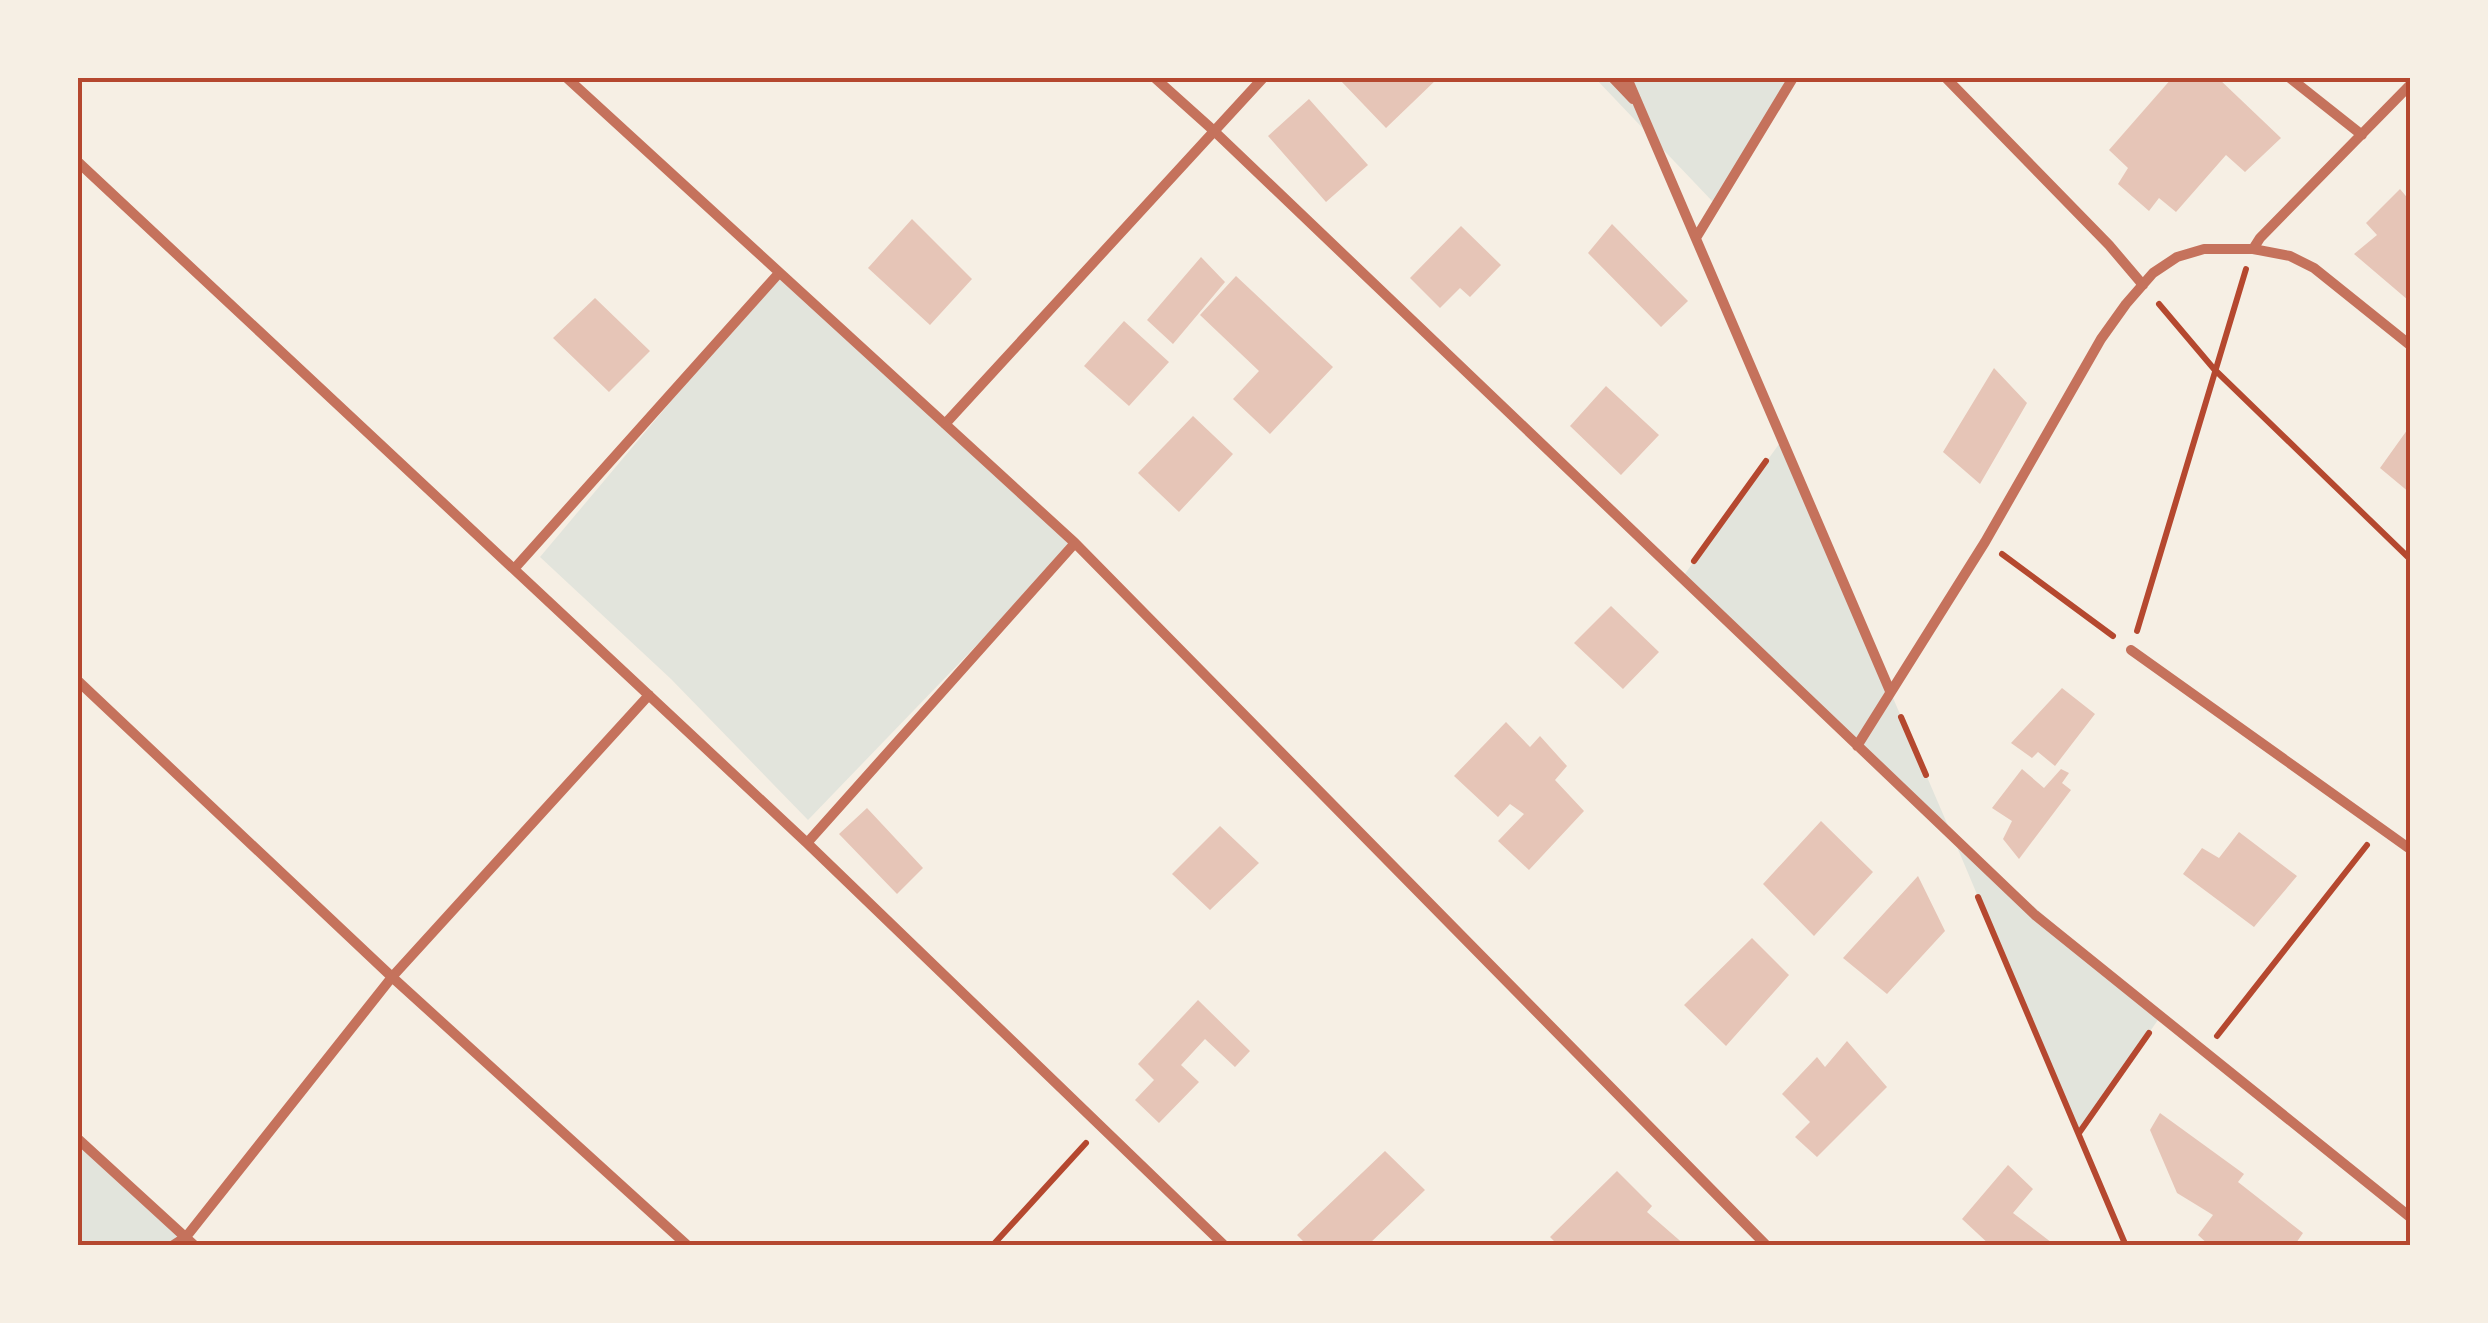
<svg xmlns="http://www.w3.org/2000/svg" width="2488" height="1323" viewBox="0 0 2488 1323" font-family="'Fira Sans',sans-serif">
<rect width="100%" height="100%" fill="#f6efe4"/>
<path fill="#e2e4dc" d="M 1595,78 L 1789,78 L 1713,202 Z
M 779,273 L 1075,543 L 808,820 L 671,679 L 540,557 Z
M 1782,440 L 1952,835 L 2160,1017 L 2078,1134 L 1952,835 L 1682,578 Z
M 78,1140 L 186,1237 L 172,1245 L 78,1245 Z"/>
<path fill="#e6c5b7" d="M 1344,78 L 1438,78 L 1386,128 L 1341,81 Z
M 2172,78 L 2218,78 L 2281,138 L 2245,172 L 2226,155 L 2176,212 L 2159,198 L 2149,211 L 2118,184 L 2128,168 L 2109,150 Z
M 1309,99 L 1368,165 L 1326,202 L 1268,136 Z
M 2400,189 L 2410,201 L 2410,297 L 2408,300 L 2354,254 L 2377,235 L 2366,223 Z
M 912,219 L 972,279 L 930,325 L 868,268 Z
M 1612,224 L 1688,301 L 1661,327 L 1588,253 Z
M 1461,226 L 1501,265 L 1470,297 L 1460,288 L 1440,308 L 1410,278 Z
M 1201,257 L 1225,282 L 1173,344 L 1147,320 Z
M 1236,276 L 1333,367 L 1270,434 L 1233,399 L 1259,371 L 1200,315 Z
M 595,298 L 650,351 L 609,392 L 553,338 Z
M 1124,321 L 1169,362 L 1129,406 L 1084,366 Z
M 1994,368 L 2027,403 L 1980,484 L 1943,452 Z
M 1606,386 L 1659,435 L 1621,475 L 1570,426 Z
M 1193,416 L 1233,454 L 1179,512 L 1138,473 Z
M 2410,426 L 2410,493 L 2380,468 Z
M 1611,606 L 1659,652 L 1623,689 L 1574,643 Z
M 2062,688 L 2095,714 L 2055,766 L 2038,752 L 2032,758 L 2011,743 Z
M 1506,722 L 1530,747 L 1540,736 L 1567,766 L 1555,780 L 1584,811 L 1529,870 L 1498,841 L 1524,814 L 1510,804 L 1498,817 L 1454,776 Z
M 2022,769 L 2044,788 L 2061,769 L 2069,773 L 2062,783 L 2071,790 L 2019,859 L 2003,839 L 2012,821 L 1992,808 Z
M 867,808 L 923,868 L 897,894 L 839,834 Z
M 1821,821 L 1873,872 L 1814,936 L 1763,884 Z
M 1220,826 L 1259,863 L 1210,910 L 1172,874 Z
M 2239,832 L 2297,876 L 2254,927 L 2183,874 L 2202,848 L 2219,858 Z
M 1918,876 L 1945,931 L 1887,994 L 1843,958 Z
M 1752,938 L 1789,975 L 1726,1046 L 1684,1005 Z
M 1198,1000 L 1250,1051 L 1235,1067 L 1205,1039 L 1181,1065 L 1199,1082 L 1159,1123 L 1135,1100 L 1154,1080 L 1138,1064 Z
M 1847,1041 L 1887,1087 L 1817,1157 L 1795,1137 L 1810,1122 L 1782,1094 L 1817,1057 L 1825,1067 Z
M 2160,1113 L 2244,1174 L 2238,1182 L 2303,1233 L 2294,1246 L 2210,1246 L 2198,1235 L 2213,1215 L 2177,1193 L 2150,1130 Z
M 1385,1151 L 1425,1190 L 1367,1246 L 1308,1246 L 1297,1235 Z
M 2008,1165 L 2033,1189 L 2013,1213 L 2056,1246 L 1991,1246 L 1962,1219 Z
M 1617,1171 L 1652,1206 L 1647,1212 L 1686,1246 L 1559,1246 L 1550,1237 Z"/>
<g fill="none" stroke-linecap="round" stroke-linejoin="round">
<path stroke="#b5482f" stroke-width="6" d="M 2159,304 L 2214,369 L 2410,559
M 2002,554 L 2113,636
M 1694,561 L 1766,461
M 2137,631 L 2246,269
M 1901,717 L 1926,775
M 1978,897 L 2126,1246
M 2217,1036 L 2367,845
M 2079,1133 L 2149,1033
M 992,1246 L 1086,1143"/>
<path stroke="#c5725c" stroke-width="10" d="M 567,78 L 1075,543 L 1767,1246
M 1155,78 L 1213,130 L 2035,915 L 2410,1217
M 1613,78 L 1633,99
M 1627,78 L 1890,691
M 1946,78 L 2109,245 L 2143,285
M 2290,78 L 2362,135
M 78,162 L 807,843 L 1225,1246
M 1696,238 L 1793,78
M 2253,249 L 2260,238 L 2410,85
M 945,424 L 1263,78
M 514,569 L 779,273
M 2131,650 L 2410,849
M 78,681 L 392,977 L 688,1246
M 1857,746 L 1985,542 L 2101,339 L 2126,304 L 2153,273 L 2177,257 L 2204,249 L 2253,249 L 2290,256 L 2314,268 L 2410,345
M 807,843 L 1075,543
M 78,1139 L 195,1246
M 172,1246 L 186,1237 L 392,977 L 649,695"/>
</g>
<rect width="2488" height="1323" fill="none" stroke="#f6efe4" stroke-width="160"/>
<rect x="80" y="80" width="2328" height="1163" fill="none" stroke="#b5482f" stroke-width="4"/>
</svg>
